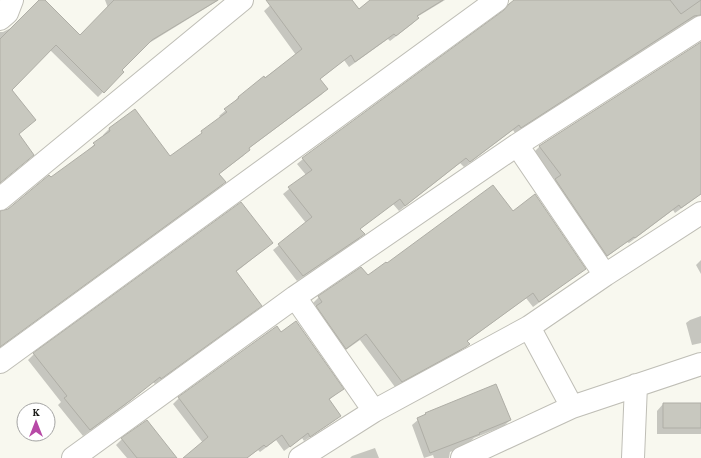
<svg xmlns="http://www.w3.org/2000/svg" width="701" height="458" viewBox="0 0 701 458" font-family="'Crimson Pro',serif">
<rect width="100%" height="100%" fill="#f8f8ef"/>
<path fill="#0003" d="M 40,0 L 43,0 L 80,36 L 108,8 L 105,0 L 219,0 L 146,45 L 121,70 L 123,72 L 98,97 L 50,50 L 10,90 L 18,135 L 0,183 L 0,32 L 3,32 L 11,28 Z
M 276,0 L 352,0 L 359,9 L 372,0 L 445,0 L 417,17 L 418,18 L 412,24 L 390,41 L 388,39 L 349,67 L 344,60 L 319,80 L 327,89 L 321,95 L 248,149 L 243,156 L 219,174 L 225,182 L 219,188 L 0,347 L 0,222 L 51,179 L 89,151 L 88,150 L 104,136 L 103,135 L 109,129 L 135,110 L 170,158 L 221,118 L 219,116 L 233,104 L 238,97 L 296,55 L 264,11 Z
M 516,0 L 701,0 L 701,22 L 694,20 L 687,22 L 515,133 L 513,130 L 464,167 L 460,163 L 399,211 L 393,204 L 360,229 L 363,234 L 358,240 L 297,281 L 273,250 L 306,223 L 283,194 L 306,175 L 297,164 L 303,159 L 501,14 Z
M 701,43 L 701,194 L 675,213 L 673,210 L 629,243 L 627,242 L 601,261 L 550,186 L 555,180 L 534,152 L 540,146 Z
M 512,212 L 584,268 L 578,274 L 533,307 L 526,298 L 466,342 L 468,344 L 458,353 L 395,387 L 360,340 L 340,354 L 311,313 L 317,307 L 313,303 L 319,297 L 368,277 Z
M 272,243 L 236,272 L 260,306 L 254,312 L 155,384 L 153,382 L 124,406 L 83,436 L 58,405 L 61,402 L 28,360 L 34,354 Z
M 701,260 L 701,274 L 696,265 Z
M 701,316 L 701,343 L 692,345 L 686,323 L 690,320 Z
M 281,334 L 342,389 L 329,400 L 340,415 L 334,421 L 304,441 L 302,438 L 284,451 L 276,440 L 260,452 L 258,450 L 247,458 L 184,458 L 203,443 L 173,404 L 179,398 Z
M 495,385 L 510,420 L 504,426 L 474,438 L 468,444 L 450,452 L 449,458 L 434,458 L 433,455 L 424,458 L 412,425 L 425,414 Z
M 663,404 L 701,404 L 701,434 L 657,434 L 657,411 Z
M 122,439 L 176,458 L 127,458 L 116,445 Z
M 375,448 L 379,458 L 350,458 L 352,456 Z"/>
<path fill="#c8c8bf" stroke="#afaea6" d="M 39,0 L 45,0 L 80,35 L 114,0 L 218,0 L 152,40 L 122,70 L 124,72 L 104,93 L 56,45 L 12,90 L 36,120 L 19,134 L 34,155 L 0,183 L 0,39 Z
M 266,0 L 352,0 L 359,9 L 370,0 L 443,0 L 417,16 L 419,18 L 396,36 L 394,34 L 355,62 L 351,55 L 320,79 L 328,89 L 249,148 L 250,150 L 219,174 L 226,182 L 0,347 L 0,211 L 8,209 L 49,175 L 51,177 L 95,145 L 93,143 L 110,131 L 109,128 L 135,109 L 170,156 L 202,133 L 201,131 L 227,112 L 224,109 L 239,98 L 238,97 L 264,76 L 265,78 L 302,49 Z
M 514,0 L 670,0 L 681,14 L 701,0 L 701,15 L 694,16 L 521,128 L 519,125 L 470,162 L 466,158 L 405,206 L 400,199 L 360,229 L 365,234 L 303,276 L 278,244 L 312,217 L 288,187 L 312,170 L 302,158 L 504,10 L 509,4 Z
M 701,42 L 701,194 L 681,208 L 679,205 L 635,238 L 634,237 L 607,256 L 555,179 L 561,175 L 539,146 Z
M 493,185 L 513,211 L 535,194 L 586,269 L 539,302 L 533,293 L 467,341 L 470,344 L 466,347 L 402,382 L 366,334 L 346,349 L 316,306 L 322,302 L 318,296 L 361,267 L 368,275 L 386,262 L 387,263 Z
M 241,202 L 273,243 L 236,271 L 262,306 L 161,379 L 160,377 L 131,400 L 90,430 L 64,398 L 67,396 L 33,353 Z
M 296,321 L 344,389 L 329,399 L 341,416 L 310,437 L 308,433 L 290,447 L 282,435 L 266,447 L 264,445 L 247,458 L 183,458 L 208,437 L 178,397 L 277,326 L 281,332 Z
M 496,384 L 511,420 L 479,433 L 480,434 L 430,453 L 417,418 L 426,414 L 425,413 Z
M 663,403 L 701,403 L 701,428 L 663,428 Z
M 147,420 L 177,458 L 137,458 L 121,438 Z"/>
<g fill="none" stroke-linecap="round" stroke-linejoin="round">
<defs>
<path id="street" d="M 0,19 L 7,13 L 12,0
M 517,145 L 605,275
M 0,199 L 242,0
M 295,297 L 374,411
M 529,327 L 572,407
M 0,362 L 497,0
M 73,458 L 295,297 L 517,145 L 701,27
M 300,458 L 374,411 L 529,327 L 605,275 L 701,213
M 462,458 L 572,407 L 701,364
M 633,458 L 636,385"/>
</defs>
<use href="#street" stroke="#bfbeb6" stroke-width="24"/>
<use href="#street" stroke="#fff" stroke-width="22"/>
</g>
<g transform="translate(36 422)"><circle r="19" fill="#ffffff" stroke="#a4a4a3"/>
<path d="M0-3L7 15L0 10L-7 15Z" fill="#b749a6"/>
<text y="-6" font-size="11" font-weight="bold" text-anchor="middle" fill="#1c1c19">K</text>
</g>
</svg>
